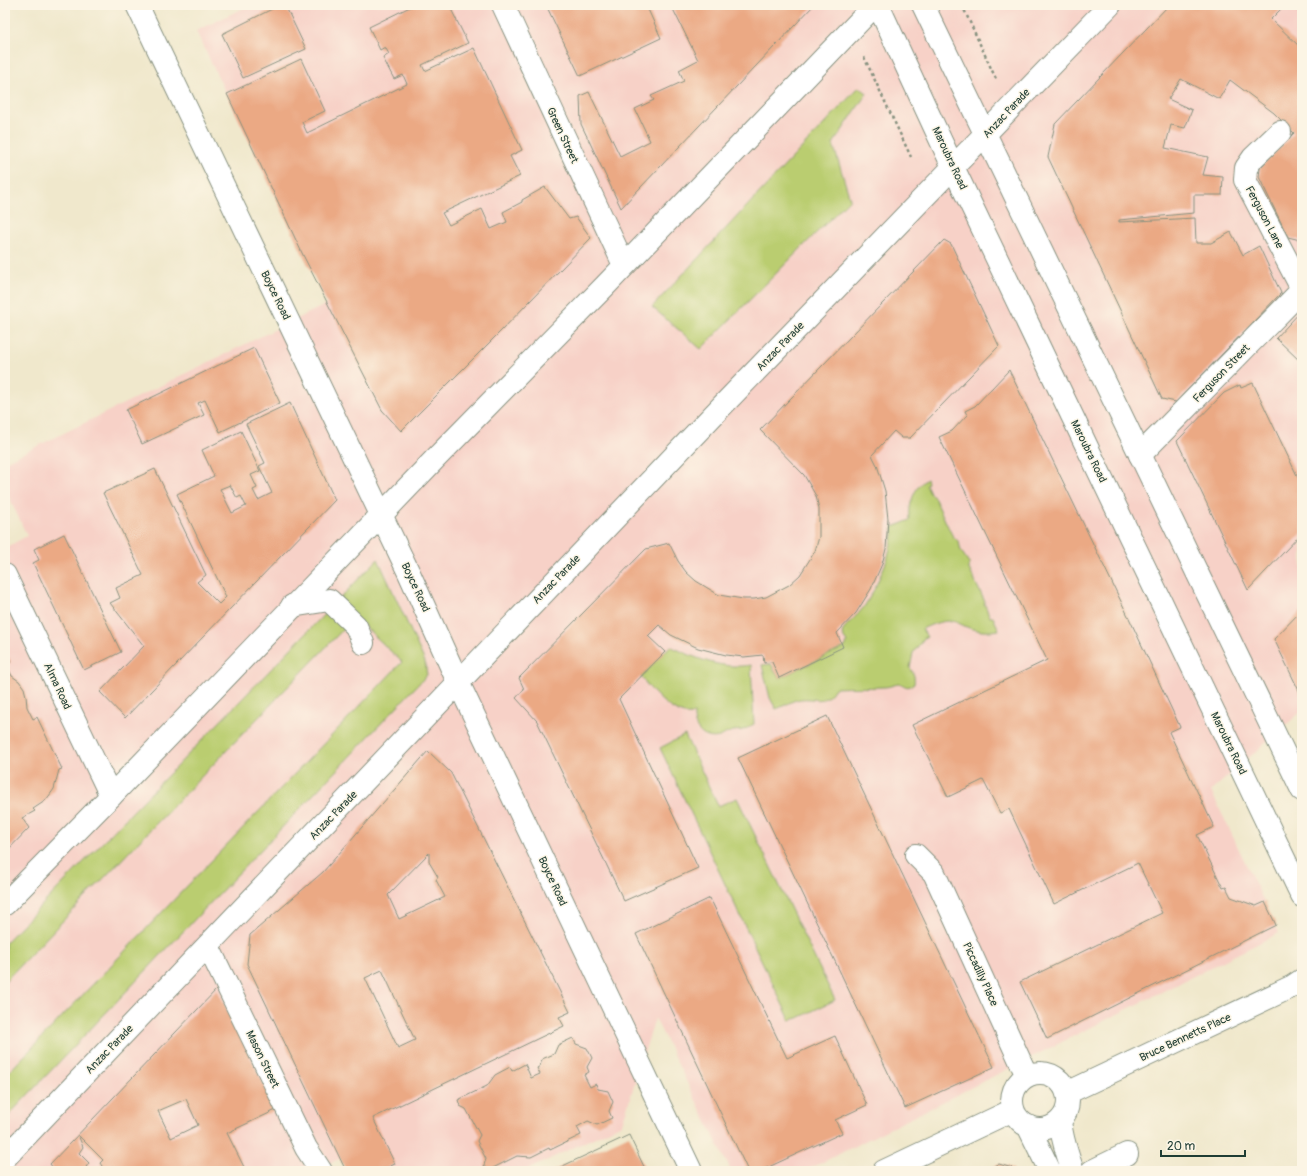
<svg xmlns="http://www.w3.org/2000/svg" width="1307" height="1176" viewBox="0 0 1307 1176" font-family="Pangolin,sans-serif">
<rect width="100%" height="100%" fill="#fcf5e5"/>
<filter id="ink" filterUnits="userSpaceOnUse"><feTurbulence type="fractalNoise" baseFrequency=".025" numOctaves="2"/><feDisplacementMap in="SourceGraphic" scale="8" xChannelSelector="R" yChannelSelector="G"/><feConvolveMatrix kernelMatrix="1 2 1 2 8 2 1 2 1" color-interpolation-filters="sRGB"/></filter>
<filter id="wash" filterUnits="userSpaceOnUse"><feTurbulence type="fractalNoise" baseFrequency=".012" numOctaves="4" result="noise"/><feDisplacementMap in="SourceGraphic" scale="16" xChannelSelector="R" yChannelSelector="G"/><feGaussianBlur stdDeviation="0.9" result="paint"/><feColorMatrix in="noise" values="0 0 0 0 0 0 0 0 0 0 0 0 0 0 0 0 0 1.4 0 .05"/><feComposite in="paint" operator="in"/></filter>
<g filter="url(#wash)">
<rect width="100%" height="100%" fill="#f0e8cc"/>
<path fill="#f7d1c7" d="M 250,5 L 1302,5 L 1302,711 L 1211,791 L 1279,933 L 805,1171 L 731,1171 L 655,1018 L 622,1124 L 525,1171 L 352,1171 L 344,1157 L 312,1171 L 5,1171 L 5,548 L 27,536 L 5,488 L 5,462 L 327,304 L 196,31 Z"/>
<path fill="#bacd70" stroke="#6c8552" d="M 859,87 L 867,93 L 833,144 L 850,199 L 701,349 L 652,307 Z
M 927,479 L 928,483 L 926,484 L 931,495 L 933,495 L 952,535 L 959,542 L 961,551 L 969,563 L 969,569 L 985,602 L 984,603 L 990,617 L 993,617 L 999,630 C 991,631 984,632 977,630 C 969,629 963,625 956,622 C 945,619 932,624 922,629 L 927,637 L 924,638 L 913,653 L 910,668 C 914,673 915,678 914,684 C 906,690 905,684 899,684 C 896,684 889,687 884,687 C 867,688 852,687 835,688 C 823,708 814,695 796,700 C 789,702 783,707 776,709 L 770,698 L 762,665 L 771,664 L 779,678 L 845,647 L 847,643 L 842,633 L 845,627 L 856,616 L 864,607 L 875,588 L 887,560 L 893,535 L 893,527 L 910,520 C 908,506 914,486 927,479 Z
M 378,559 L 425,662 L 427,675 L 5,1119 L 5,1076 L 402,662 L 355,617 L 5,981 L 5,943 Z
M 670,646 C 695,658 722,670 751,665 L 754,724 C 750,726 746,729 743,730 C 739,731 734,730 730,732 C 726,733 723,736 719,737 C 704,741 693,729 694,714 C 690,714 685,715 681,713 C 665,707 652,691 641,677 Z
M 685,735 L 718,806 L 737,798 L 835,1000 L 798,1018 L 790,1020 L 660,748 Z"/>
<g id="blocks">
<path fill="#eba984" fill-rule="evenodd" d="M 280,5 L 285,5 L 306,49 L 243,78 L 222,34 Z
M 414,5 L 449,5 L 468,43 L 422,65 L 425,71 L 474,48 L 522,150 L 510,156 L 520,176 L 442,213 L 449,225 L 482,209 L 491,229 L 507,222 L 503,212 L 522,202 L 522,200 L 545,187 L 569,219 L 576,217 L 591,238 L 500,332 L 401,431 L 382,410 L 303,255 L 227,94 L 301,59 L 325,111 L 302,122 L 307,133 L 407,84 L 403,75 L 394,79 L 383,58 L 389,54 L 385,47 L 380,50 L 369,27 Z
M 546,5 L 646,5 L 661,38 L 580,76 Z
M 671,5 L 814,5 L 621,208 L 581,124 L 580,96 L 589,92 L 620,156 L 650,141 L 635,109 L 654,100 L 651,96 L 684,81 L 679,70 L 698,60 Z
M 1169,5 L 1285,5 L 1271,19 L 1302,49 L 1302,239 L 1300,240 L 1288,237 L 1259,177 L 1260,168 L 1294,133 L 1274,113 L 1230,80 L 1219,99 L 1181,79 L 1168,99 L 1192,110 L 1185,128 L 1171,125 L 1165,148 L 1208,157 L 1203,175 L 1223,177 L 1222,195 L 1194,195 L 1194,213 L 1119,220 L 1119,222 L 1195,218 L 1196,243 L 1211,243 L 1231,232 L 1243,255 L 1259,246 L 1281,293 L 1176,402 L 1162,399 L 1048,157 L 1055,124 Z
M 1291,5 L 1302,5 L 1302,15 Z
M 944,240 L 951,244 L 999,346 L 910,438 L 902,438 L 894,431 L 872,455 L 877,465 L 885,491 L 888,519 L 886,549 L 882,564 L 871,589 L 856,613 L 837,633 L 843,647 L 779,678 L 772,662 L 764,663 L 763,655 L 744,657 L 726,655 L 698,648 L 671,635 L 659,625 L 648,636 L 665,652 L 619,699 L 698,868 L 624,901 L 537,721 L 516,698 L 524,689 L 519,678 L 646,549 L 669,543 L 678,561 L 686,572 L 696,581 L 719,595 L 743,599 L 754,599 L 766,597 L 789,585 L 800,575 L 815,551 L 819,537 L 819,509 L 816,496 L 804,475 L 760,430 Z
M 1302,310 L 1302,363 L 1276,338 Z
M 254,348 L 280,403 L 220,432 L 205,400 L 198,403 L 204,415 L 142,444 L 126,410 Z
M 1009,370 L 1130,620 L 1180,727 L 1169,732 L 1214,827 L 1197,835 L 1223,888 L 1226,887 L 1231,897 L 1256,906 L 1265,902 L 1276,925 L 1047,1039 L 1020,982 L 1162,913 L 1138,863 L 1054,904 L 1009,809 L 1000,813 L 983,780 L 948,797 L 912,725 L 1047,660 L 939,437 L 952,431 L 967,415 L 965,411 L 975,406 Z
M 1253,383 L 1302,486 L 1302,533 L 1248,590 L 1177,441 L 1224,393 L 1240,385 L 1241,388 Z
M 290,403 L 335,500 L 125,718 L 100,692 L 144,646 L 110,603 L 120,598 L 116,588 L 143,575 L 103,493 L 155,469 L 206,575 L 197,582 L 219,604 L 226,597 L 177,494 L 214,476 L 202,450 L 241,431 L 260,471 L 251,475 L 257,488 L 253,490 L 258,500 L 272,493 L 259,466 L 265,463 L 246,424 ZM 230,485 L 237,498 L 241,496 L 246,506 L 232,513 L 220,489 Z
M 64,534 L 121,652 L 84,670 L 33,563 L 39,560 L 34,549 Z
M 1302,610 L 1302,697 L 1274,639 Z
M 5,650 L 11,662 L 6,664 L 12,676 L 19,681 L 24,688 L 26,696 L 27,707 L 33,719 L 37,717 L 62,769 L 59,770 L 54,789 L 49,796 L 45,801 L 33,809 L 35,811 L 22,818 L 29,828 L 5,853 Z
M 827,716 L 994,1067 L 905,1108 L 738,758 Z
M 428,751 L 451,773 L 570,1012 L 559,1017 L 564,1026 L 373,1118 L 395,1164 L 379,1171 L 346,1171 L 247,964 L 250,935 L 323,872 ZM 429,853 L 429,862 L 438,877 L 436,880 L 445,897 L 399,919 L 388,895 ZM 382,970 L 415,1040 L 398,1048 L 365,978 Z
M 710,898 L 787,1058 L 835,1036 L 867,1105 L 835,1120 L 842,1133 L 760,1171 L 748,1171 L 636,934 Z
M 217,989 L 276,1110 L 227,1133 L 246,1171 L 115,1171 L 113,1167 L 105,1171 L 100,1163 L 103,1160 L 78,1135 L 83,1147 L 79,1153 L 89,1163 L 86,1167 L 91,1171 L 50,1171 L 53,1168 L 50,1164 ZM 186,1099 L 198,1125 L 171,1138 L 158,1111 Z
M 573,1038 L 576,1044 L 587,1048 L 592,1058 L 587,1067 L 589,1072 L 584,1075 L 590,1087 L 596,1084 L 598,1089 L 608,1091 L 613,1102 L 609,1111 L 612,1118 L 597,1125 L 588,1121 L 577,1127 L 581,1135 L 550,1150 L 549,1148 L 531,1157 L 517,1156 L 487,1171 L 484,1165 L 486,1159 L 477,1141 L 480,1135 L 466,1109 L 460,1106 L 458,1100 L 487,1086 L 495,1075 L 510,1067 L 512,1071 L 525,1064 L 531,1078 L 540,1074 L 537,1068 L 540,1066 L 542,1059 L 554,1054 L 558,1045 Z
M 629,1135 L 646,1171 L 552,1171 Z
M 999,1164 L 1012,1168 L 1014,1171 L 984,1171 Z"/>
</g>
</g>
<g filter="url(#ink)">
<use href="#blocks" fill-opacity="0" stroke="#889280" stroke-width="1"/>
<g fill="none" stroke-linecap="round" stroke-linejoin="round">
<defs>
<path id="minor" d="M 137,5 L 409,573 L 458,682 L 691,1171
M 503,5 L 624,265
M 1280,132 L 1253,158 L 1246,168 L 1245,180 L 1302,289
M 1140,455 L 1302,290
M 5,575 L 111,796
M 292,606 L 329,600 L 356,626 L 363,643
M 916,855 L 934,873 L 1027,1076
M 208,946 L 306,1148 L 321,1171
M1012 1101a28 28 0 1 1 56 0a28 28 0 1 1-56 0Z
M 1067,1093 L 1293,986 L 1302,980
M 1060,1121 C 1062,1139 1067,1154 1073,1171
M 1028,1126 L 1050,1171
M 884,1171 L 1013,1110
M 1092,1171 L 1127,1154"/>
<path id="major" d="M 878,5 L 953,167 L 1302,896
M 923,5 L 1302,790
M 5,904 L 111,796 L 435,459 L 605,286 L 875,5
M 5,1158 L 720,408 L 1110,5"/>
</defs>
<use href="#minor" stroke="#889280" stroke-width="24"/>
<use href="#major" stroke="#889280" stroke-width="24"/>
<path stroke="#889280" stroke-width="2.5" stroke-dasharray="3 3" stroke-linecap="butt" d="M 962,5 L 996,79
M 864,57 L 911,157"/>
<use href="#minor" stroke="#fff" stroke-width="22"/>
<use href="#major" stroke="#fff" stroke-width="22"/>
</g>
</g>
<g text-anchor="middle" stroke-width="3" stroke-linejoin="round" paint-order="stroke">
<g font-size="11" fill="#1f3d34" stroke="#fcf5e5">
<text transform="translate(1006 113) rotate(-47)" y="4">Anzac Parade</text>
<text transform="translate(563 135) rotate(65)" y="4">Green Street</text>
<text transform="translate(950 158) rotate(65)" y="4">Maroubra Road</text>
<text transform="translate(1265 217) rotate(62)" y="4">Ferguson Lane</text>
<text transform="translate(276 295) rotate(64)" y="4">Boyce Road</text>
<text transform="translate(780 346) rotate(-46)" y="4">Anzac Parade</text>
<text transform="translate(1221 373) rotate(-46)" y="4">Ferguson Street</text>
<text transform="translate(1089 451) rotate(64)" y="4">Maroubra Road</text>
<text transform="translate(556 579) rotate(-46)" y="4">Anzac Parade</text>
<text transform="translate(416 587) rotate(65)" y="4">Boyce Road</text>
<text transform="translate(58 686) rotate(65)" y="4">Alma Road</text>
<text transform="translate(1229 743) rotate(64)" y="4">Maroubra Road</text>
<text transform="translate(333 815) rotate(-46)" y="4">Anzac Parade</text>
<text transform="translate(553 881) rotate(65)" y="4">Boyce Road</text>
<text transform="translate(981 974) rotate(65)" y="4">Piccadilly Place</text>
<text transform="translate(1185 1037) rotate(-25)" y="4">Bruce Bennetts Place</text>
<text transform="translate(109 1049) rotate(-46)" y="4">Anzac Parade</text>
<text transform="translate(263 1059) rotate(64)" y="4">Mason Street</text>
</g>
</g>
<rect width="1307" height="1176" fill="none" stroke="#fcf5e5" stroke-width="20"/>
<path d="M1161 1150v6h84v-6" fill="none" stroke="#1f3d34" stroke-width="2"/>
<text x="1167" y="1150" font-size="12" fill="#1f3d34" stroke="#fcf5e5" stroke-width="3" paint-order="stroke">20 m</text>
</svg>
